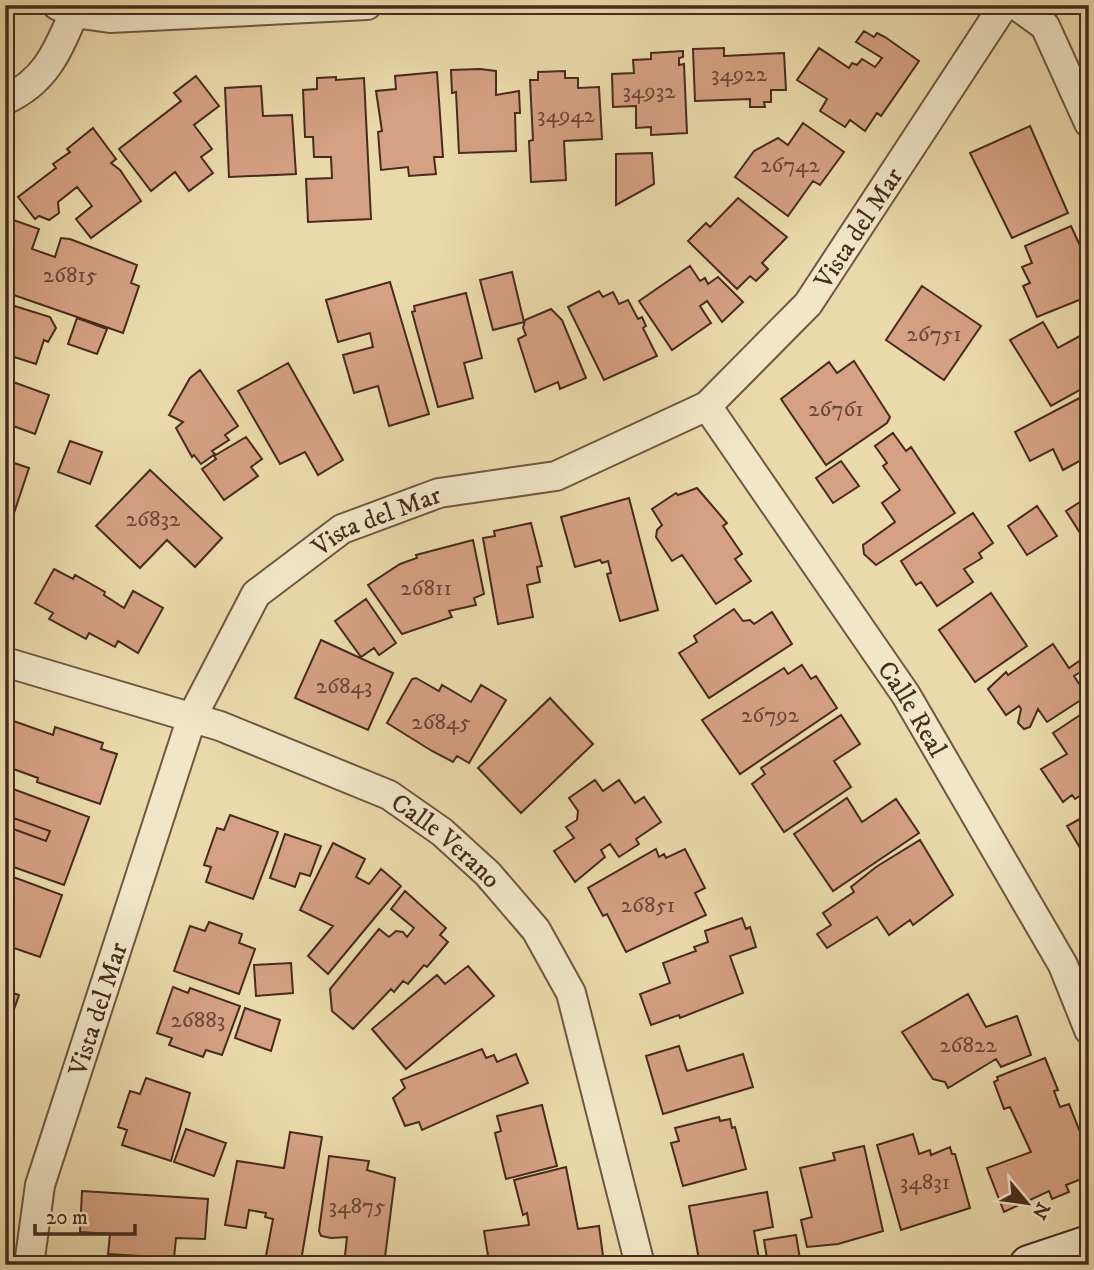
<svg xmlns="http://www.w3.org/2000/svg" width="1094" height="1270" viewBox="0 0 1094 1270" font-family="'IM FELL DW Pica',serif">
<rect width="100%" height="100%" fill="#eadaab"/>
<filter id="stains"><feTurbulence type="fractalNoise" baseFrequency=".00286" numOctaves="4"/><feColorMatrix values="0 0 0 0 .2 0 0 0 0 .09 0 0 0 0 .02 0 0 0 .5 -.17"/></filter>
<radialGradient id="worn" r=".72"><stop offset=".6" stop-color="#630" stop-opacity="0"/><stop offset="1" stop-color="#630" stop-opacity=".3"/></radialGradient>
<path fill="#d5a083" stroke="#472b1e" stroke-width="2" d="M 864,31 L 874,37 L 877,33 L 885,37 L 919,61 L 881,116 L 877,113 L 865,131 L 850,120 L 845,127 L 820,111 L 827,99 L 797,80 L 819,48 L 849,68 L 852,63 L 857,65 L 862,59 L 875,67 L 882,58 L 856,42 Z
M 724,48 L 724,56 L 784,53 L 786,90 L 771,90 L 771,102 L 764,102 L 765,107 L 750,107 L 750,99 L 695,101 L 693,49 Z
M 683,51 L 683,57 L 679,58 L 679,65 L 684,64 L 687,133 L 651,135 L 651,127 L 636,128 L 636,106 L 613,107 L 612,74 L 634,73 L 633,60 L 651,59 L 651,53 Z
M 480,69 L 496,71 L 496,95 L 519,91 L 520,113 L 515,113 L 516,151 L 459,153 L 456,92 L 452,93 L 451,70 Z
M 565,71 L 565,78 L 578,78 L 578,88 L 599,87 L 602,139 L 564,141 L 566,180 L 531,182 L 529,141 L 533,140 L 530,80 L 538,80 L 538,72 Z
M 437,72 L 443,157 L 434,157 L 436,174 L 409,176 L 408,167 L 381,170 L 378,132 L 382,131 L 376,91 L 396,89 L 395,76 Z
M 196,76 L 219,106 L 194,125 L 212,149 L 201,157 L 213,173 L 189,191 L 175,172 L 151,191 L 119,149 L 181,101 L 174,93 Z
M 336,77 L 336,80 L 364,78 L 371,219 L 308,222 L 306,179 L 332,178 L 331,157 L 314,157 L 313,137 L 305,137 L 303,90 L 317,89 L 317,78 Z
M 261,86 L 263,116 L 292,115 L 296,174 L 229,177 L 225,88 Z
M 803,123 L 844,152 L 820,185 L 813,181 L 788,216 L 735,177 L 754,151 L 778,138 L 788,145 Z
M 1030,126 L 1068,213 L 1012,238 L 970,153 Z
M 93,128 L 116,159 L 111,163 L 120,170 L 141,201 L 91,238 L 76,219 L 92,206 L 77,187 L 58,202 L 59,213 L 49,220 L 39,216 L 35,219 L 18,197 L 56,168 L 53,164 L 70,152 L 67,149 Z
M 652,153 L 654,184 L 616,205 L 616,154 Z
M 738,198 L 787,237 L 762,263 L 768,269 L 756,281 L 750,276 L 737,289 L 688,241 L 706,223 L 710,227 Z
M 5,217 L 39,229 L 32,249 L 55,257 L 61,238 L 70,239 L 137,265 L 131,283 L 139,286 L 123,333 L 5,292 Z
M 1071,226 L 1089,265 L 1089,296 L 1037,317 L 1023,286 L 1030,283 L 1022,267 L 1032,263 L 1025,246 Z
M 690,266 L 700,281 L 705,278 L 708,284 L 718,277 L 743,302 L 722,322 L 707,301 L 700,306 L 711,323 L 672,350 L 639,301 Z
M 512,272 L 524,322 L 493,330 L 480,280 Z
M 390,282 L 429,414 L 389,426 L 378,386 L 354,393 L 343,355 L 373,347 L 370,333 L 338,342 L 326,300 Z
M 922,286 L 981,326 L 944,380 L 886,340 Z
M 599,291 L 603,297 L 613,292 L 619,304 L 628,300 L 638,319 L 642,317 L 646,326 L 643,328 L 657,356 L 604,380 L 568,307 Z
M 466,293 L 482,358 L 464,363 L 473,398 L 438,407 L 412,312 L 415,311 L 414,306 Z
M 5,303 L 50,317 L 56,328 L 48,342 L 44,340 L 36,364 L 11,356 L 5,369 Z
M 551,309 L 562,320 L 586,378 L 560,389 L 558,382 L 535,392 L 518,339 L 526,335 L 523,328 L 525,320 Z
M 77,318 L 107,329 L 97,354 L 68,344 Z
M 1043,322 L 1058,348 L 1089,331 L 1089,385 L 1051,406 L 1010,340 Z
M 854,361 L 890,417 L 887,423 L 826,465 L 781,399 L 829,362 L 837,373 Z
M 288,363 L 343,460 L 318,475 L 305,452 L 280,464 L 238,391 Z
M 200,370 L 238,426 L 225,435 L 229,440 L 212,451 L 215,454 L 201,464 L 194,455 L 192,457 L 176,428 L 183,422 L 169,415 L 190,378 Z
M 5,379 L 49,395 L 35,434 L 5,423 Z
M 1089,393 L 1089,456 L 1063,470 L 1053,449 L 1030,461 L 1015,432 Z
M 893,433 L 906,451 L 911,447 L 955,513 L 876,565 L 864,554 L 863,545 L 895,522 L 882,503 L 900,490 L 883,466 L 887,463 L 875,446 Z
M 246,437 L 262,459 L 251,467 L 258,476 L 224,500 L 202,469 L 216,459 L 214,456 Z
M 70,441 L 102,452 L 90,484 L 58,472 Z
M 5,460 L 29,468 L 11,522 L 5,521 Z
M 841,461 L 859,486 L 833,503 L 816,478 Z
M 150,470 L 222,538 L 195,567 L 167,540 L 140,568 L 96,526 Z
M 697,488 L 727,523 L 723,526 L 742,554 L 735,559 L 751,581 L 716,604 L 682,555 L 672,561 L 656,537 L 657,530 L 662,525 L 652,509 L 676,493 L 678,495 Z
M 1089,496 L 1089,547 L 1066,511 Z
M 629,498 L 658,610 L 620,621 L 607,574 L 611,573 L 608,561 L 602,563 L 600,560 L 575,567 L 561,517 Z
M 1037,506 L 1057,536 L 1027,555 L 1008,526 Z
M 973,513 L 993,543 L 979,553 L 982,558 L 964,569 L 973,582 L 937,606 L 921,582 L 916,585 L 901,561 Z
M 531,523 L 542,566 L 537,567 L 540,582 L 527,585 L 533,617 L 498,624 L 483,538 L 495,536 L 494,531 Z
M 473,540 L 484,594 L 474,598 L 476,605 L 449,611 L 452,617 L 402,634 L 368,585 L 400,564 L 417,558 L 416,555 Z
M 54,569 L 73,579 L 75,575 L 105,592 L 104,595 L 124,608 L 133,591 L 163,608 L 138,653 L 118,641 L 115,647 L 89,633 L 86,639 L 49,619 L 53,613 L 35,603 Z
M 991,593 L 1027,646 L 975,682 L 939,630 Z
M 366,599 L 396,643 L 379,655 L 374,648 L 361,657 L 335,621 Z
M 734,609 L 743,621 L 750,620 L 754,624 L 772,612 L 792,644 L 709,698 L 679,653 L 697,642 L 694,636 Z
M 321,640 L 393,673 L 368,730 L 295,698 Z
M 1053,644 L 1069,668 L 1082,659 L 1087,660 L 1087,668 L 1074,676 L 1087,696 L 1047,722 L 1038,709 L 1030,727 L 1024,729 L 1018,723 L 1021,709 L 1019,706 L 1006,715 L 988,689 L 1006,672 L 1008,675 Z
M 802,665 L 811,679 L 816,676 L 837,708 L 740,774 L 702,720 L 784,668 L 788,674 Z
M 416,678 L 439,691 L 442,685 L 471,702 L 481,685 L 506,700 L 469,763 L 457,756 L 453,762 L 432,751 L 387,723 L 412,679 Z
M 550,698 L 593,744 L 521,813 L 478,768 Z
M 1089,709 L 1089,790 L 1075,799 L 1072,795 L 1063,802 L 1041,769 L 1067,754 L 1053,733 Z
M 841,715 L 860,744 L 834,761 L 851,787 L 784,832 L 752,784 L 765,774 L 761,768 Z
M 5,718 L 53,735 L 55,727 L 103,743 L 101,749 L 117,754 L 100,804 L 37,782 L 38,778 L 5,766 Z
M 595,780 L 603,791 L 619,780 L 635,803 L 644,797 L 661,822 L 636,839 L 639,844 L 619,857 L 610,844 L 601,850 L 605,857 L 575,882 L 554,851 L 574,838 L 566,827 L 577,820 L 578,811 L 569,798 Z
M 5,786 L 89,817 L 64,885 L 5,864 L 5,826 L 46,841 L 50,831 L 5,815 Z
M 847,798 L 862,822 L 896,799 L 919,833 L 833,891 L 794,834 Z
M 1089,814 L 1089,863 L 1067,826 Z
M 5,815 L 50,831 L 46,841 L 5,826 Z
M 230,815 L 278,832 L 253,899 L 206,882 L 211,867 L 204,865 L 217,828 L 224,830 Z
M 285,834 L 321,846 L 310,876 L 300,873 L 295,887 L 270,878 Z
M 920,840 L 953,895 L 913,925 L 910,920 L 889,935 L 877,917 L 827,948 L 817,934 L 831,925 L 823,913 L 854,892 L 851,887 L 876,867 Z
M 333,843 L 365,859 L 356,877 L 369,884 L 381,869 L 401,886 L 328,974 L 308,956 L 333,926 L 300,910 Z
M 656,849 L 659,857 L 664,854 L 666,858 L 685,849 L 705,888 L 695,893 L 706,915 L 626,952 L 607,914 L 603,916 L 588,888 Z
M 5,874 L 62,895 L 40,957 L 5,945 Z
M 405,891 L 446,928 L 440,935 L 448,942 L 427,967 L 424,965 L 408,984 L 403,981 L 394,992 L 391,989 L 353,1029 L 332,1011 L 330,989 L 379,929 L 389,937 L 396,931 L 403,932 L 407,937 L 414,928 L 391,909 Z
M 742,918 L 746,929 L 750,927 L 756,947 L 730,956 L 743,993 L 680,1018 L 679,1015 L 651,1025 L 640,994 L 670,983 L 663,963 L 696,951 L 694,947 L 708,942 L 705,931 Z
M 209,922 L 242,934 L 239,943 L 255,949 L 239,994 L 174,971 L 190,926 L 205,931 Z
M 291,963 L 293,993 L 256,996 L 254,965 Z
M 468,966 L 494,996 L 406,1069 L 372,1029 L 437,975 L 445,984 Z
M 173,987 L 188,993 L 190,988 L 240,1006 L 222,1055 L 206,1050 L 203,1057 L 169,1045 L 172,1038 L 157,1033 Z
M 5,990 L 19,995 L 8,1026 L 5,1024 Z
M 968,994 L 986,1027 L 1017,1016 L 1031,1055 L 1001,1067 L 996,1059 L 948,1088 L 945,1082 L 933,1079 L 902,1032 Z
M 245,1008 L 280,1020 L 271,1051 L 235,1038 Z
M 679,1046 L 687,1071 L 743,1054 L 753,1087 L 663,1114 L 646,1056 Z
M 482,1049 L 486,1058 L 494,1055 L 497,1062 L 516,1054 L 528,1083 L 422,1130 L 419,1122 L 405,1126 L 393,1098 L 405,1088 L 401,1080 Z
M 1045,1058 L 1058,1090 L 1054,1091 L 1060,1107 L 1069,1104 L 1089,1155 L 1089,1176 L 1066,1185 L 1069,1192 L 1052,1199 L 1049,1191 L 1004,1212 L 987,1168 L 1031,1152 L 1010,1107 L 1004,1109 L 994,1082 L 998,1080 L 997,1077 Z
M 146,1078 L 190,1093 L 171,1161 L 122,1145 L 127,1130 L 118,1127 L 130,1091 L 140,1094 Z
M 542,1105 L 557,1166 L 506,1179 L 495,1133 L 501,1131 L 497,1116 Z
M 719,1117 L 720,1121 L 730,1119 L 732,1128 L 735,1127 L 746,1169 L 683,1186 L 671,1143 L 679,1141 L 675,1128 Z
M 186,1129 L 226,1143 L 214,1176 L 174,1162 Z
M 290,1132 L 322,1137 L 301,1261 L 266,1256 L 273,1219 L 265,1217 L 266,1213 L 249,1210 L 246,1228 L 225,1225 L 237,1161 L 284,1168 Z
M 913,1134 L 919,1154 L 930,1150 L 931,1155 L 950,1147 L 952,1154 L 955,1154 L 970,1208 L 901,1230 L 877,1145 Z
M 864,1146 L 883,1231 L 838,1244 L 807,1247 L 801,1220 L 812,1217 L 800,1168 L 835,1160 L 833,1153 Z
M 329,1156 L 369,1161 L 367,1170 L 395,1178 L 384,1265 L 344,1265 L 347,1237 L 331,1238 L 321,1236 L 319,1231 Z
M 566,1167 L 578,1229 L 599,1226 L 603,1256 L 581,1260 L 582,1265 L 493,1265 L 492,1261 L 489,1262 L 484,1231 L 529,1225 L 527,1213 L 523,1215 L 514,1180 Z
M 82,1191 L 208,1199 L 205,1239 L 176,1238 L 174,1258 L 108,1254 L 110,1234 L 80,1232 Z
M 767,1192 L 773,1227 L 754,1231 L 760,1265 L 700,1265 L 689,1206 Z
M 796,1235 L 801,1265 L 768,1265 L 764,1240 Z"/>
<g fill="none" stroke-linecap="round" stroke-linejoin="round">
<defs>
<g id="street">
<path d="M 57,5 L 74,13 L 110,18 L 367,5"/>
<path d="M 1016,5 L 1045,26 L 1089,123"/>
<path d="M 5,100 C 46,81 57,52 74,13"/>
<path id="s1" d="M 707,406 L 906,695 L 1063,965 L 1089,1030"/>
<path id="s2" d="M 5,662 L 220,726 L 389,795 L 442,832 L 488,874 L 536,930 L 571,993 L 640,1265"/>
<path id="s3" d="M 29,1265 L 40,1185 L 192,717 L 256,594 L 342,529 L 439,493 L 556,476 L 707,406 L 808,304 L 1004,5"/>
</g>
<path id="secondary" d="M 1029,1265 L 1089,1245"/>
</defs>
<use href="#street" stroke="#705741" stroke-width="32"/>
<use href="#secondary" stroke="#472b1e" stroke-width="42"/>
<use href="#street" stroke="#f1e7c8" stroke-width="28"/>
<use href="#secondary" stroke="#f1e7c8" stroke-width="38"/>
</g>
<g text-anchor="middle" stroke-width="6" stroke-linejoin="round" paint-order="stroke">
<g font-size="23" fill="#6a4837">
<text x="739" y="81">34922</text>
<text x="649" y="98">34932</text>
<text x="566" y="122">34942</text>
<text x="790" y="172">26742</text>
<text x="70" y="282">26815</text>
<text x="934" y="341">26751</text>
<text x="836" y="416">26761</text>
<text x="153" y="526">26832</text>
<text x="426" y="595">26811</text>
<text x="344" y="693">26843</text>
<text x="770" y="722">26792</text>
<text x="441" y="729">26845</text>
<text x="648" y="912">26851</text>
<text x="198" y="1027">26883</text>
<text x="968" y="1052">26822</text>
<text x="925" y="1189">34831</text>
<text x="357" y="1213">34875</text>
</g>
<g font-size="26" fill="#472b1e" stroke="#f1e7c8">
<text dy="9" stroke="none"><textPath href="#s3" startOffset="1442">Vista del Mar</textPath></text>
<text dy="9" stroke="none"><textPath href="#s3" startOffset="854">Vista del Mar</textPath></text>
<text dy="9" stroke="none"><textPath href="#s1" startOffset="366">Calle Real</textPath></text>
<text dy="9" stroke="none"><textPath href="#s2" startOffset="480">Calle Verano</textPath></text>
<text dy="9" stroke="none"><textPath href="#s3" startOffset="266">Vista del Mar</textPath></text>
</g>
</g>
<rect width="1094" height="1270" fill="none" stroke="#eadaab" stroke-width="28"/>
<rect x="7" y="7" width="1080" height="1256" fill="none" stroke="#472b1e" stroke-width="3.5"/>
<rect x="14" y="14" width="1066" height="1242" fill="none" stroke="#472b1e" stroke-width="2"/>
<g transform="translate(1027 1203) rotate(119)" stroke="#f1e7c8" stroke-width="5" paint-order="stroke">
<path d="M0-5L12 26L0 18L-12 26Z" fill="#472b1e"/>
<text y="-10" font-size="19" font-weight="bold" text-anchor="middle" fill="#472b1e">N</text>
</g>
<path d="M35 1224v10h100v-10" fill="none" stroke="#472b1e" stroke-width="3.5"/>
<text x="46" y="1224" font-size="21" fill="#472b1e" stroke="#f1e7c8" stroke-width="5" paint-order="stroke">20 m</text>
<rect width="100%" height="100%" filter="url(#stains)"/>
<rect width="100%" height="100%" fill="url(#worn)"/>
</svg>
